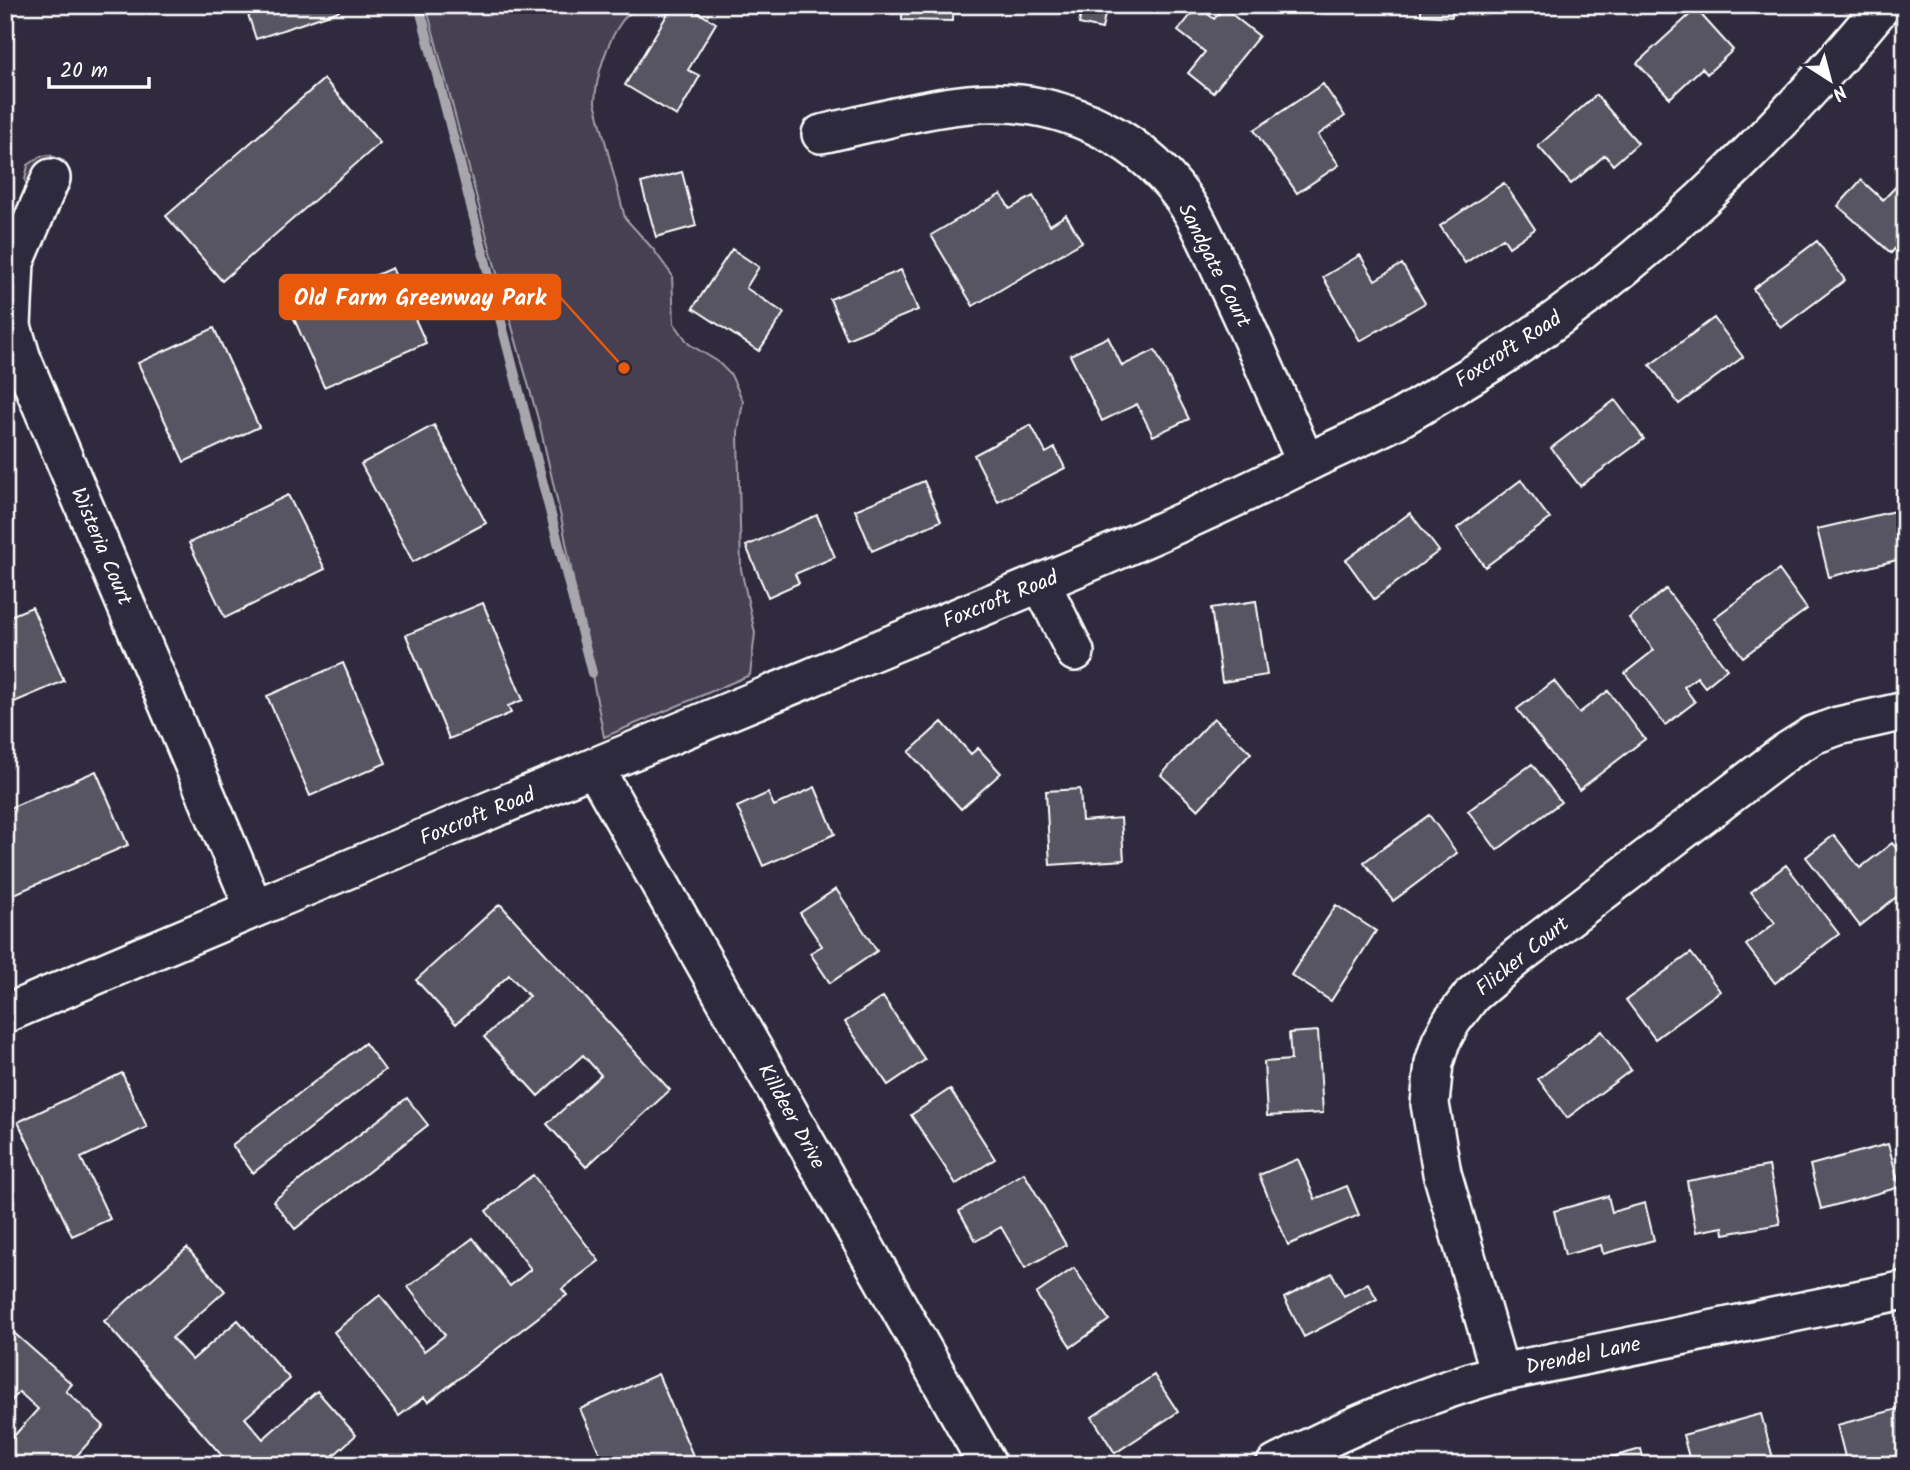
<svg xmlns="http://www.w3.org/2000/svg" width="1910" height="1470" viewBox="0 0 1910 1470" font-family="Kalam,sans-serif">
<rect width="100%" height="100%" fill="#2f2a3d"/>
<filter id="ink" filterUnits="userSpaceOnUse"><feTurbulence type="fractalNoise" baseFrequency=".0143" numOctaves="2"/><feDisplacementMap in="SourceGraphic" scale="14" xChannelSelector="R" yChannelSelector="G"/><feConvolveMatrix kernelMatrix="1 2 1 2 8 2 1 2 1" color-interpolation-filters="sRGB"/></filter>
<g filter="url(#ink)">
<path fill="#464152" stroke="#a2a0a8" stroke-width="2" d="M 426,5 L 639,5 C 634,10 627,15 622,21 C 607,42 596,76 595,102 L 625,218 L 653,249 L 672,275 L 674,323 L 689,344 L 717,361 L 731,375 L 743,401 L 738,432 L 741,569 L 755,633 L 750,675 L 604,737 L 562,522 L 540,426 L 491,252 Z
M 49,155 L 64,161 C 75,176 73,190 58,200 L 30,194 L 25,180 L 28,165 L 41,156 Z"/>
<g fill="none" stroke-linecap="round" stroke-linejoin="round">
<path stroke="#a7a6ad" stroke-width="10" d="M 419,5 L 592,673"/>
</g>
<path fill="#595564" stroke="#fff" stroke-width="2" d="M 245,5 L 337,5 L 339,11 L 256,39 Z
M 673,5 L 685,5 L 716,23 L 688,70 L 700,76 L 677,116 L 625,85 Z
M 902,5 L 953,5 L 953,21 L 902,20 Z
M 1045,5 L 1107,5 L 1102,29 L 1079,24 L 1081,13 Z
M 1421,5 L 1453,5 L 1452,17 L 1421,15 Z
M 1198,6 L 1214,19 L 1224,8 L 1259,36 L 1213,93 L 1188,73 L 1205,52 L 1178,31 Z
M 1696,9 L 1733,50 L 1707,74 L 1702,68 L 1670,98 L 1637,63 Z
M 324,79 L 380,143 L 222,281 L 166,216 Z
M 1323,84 L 1345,116 L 1318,135 L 1339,165 L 1297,193 L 1254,130 Z
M 1596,95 L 1638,143 L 1613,165 L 1605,155 L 1571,184 L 1538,146 Z
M 682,172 L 696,226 L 656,237 L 641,183 Z
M 1905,177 L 1905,238 L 1891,253 L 1838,206 L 1861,180 L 1883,200 Z
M 1504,183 L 1535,229 L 1509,247 L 1503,238 L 1465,263 L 1440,226 Z
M 1001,194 L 1010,209 L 1033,196 L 1050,225 L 1066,215 L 1082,242 L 973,306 L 931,235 Z
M 1817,241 L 1845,280 L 1781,328 L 1753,289 Z
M 732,249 L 759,267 L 746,288 L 784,313 L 759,351 L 693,308 Z
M 1360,255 L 1375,280 L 1402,264 L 1425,303 L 1360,341 L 1323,277 Z
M 392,268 L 426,343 L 324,387 L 291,312 Z
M 901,270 L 918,310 L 847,339 L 830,299 Z
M 1714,318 L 1743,357 L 1679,404 L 1650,365 Z
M 214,328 L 259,427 L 184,462 L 138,363 Z
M 1108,337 L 1122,366 L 1155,350 L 1189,419 L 1153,436 L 1137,404 L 1102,421 L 1070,355 Z
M 1615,400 L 1644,439 L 1580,486 L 1551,448 Z
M 434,425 L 486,523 L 413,562 L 361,464 Z
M 1031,425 L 1046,453 L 1055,448 L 1065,468 L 998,502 L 974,455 Z
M 1521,480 L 1550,519 L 1485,567 L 1457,528 Z
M 924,481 L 941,521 L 872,551 L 855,510 Z
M 288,495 L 325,569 L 225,618 L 189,543 Z
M 1895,511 L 1905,558 L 1829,577 L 1817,529 Z
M 1410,513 L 1439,551 L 1374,599 L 1346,560 Z
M 817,515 L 835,557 L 795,574 L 799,583 L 768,597 L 746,546 Z
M 1779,570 L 1807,609 L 1743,657 L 1714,618 Z
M 1666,589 L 1727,669 L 1705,687 L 1697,677 L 1684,687 L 1695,702 L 1665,725 L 1625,673 L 1654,650 L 1629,618 Z
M 1256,601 L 1267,675 L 1222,682 L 1211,608 Z
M 483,603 L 523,700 L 508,706 L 511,713 L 449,739 L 406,635 Z
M 32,607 L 64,681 L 5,706 L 5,618 Z
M 343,663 L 386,763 L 310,796 L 267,696 Z
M 1554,681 L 1579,713 L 1608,691 L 1645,739 L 1579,790 L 1517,709 Z
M 1214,718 L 1251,753 L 1198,810 L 1161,775 Z
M 942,722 L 971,754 L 978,748 L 1001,773 L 961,809 L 909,752 Z
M 1532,764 L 1561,802 L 1497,850 L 1468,811 Z
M 96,771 L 128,845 L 5,898 L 5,810 Z
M 815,787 L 835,834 L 763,866 L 737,807 L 768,793 L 774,806 Z
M 1080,789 L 1082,821 L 1121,818 L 1124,860 L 1050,865 L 1046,791 Z
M 1429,815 L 1457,853 L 1393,901 L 1364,862 Z
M 1834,835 L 1860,868 L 1892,843 L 1905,858 L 1905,890 L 1860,926 L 1806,857 Z
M 1786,865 L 1839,934 L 1775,983 L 1746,945 L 1775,923 L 1751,892 Z
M 836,889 L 877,951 L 830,983 L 810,953 L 822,946 L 800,913 Z
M 500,904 L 670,1090 L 586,1167 L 547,1124 L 601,1075 L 583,1055 L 538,1096 L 484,1037 L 529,996 L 509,975 L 456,1024 L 416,980 Z
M 1336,905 L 1376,931 L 1331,1001 L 1291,975 Z
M 1691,953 L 1720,991 L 1655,1039 L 1626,1000 Z
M 883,997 L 925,1060 L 888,1085 L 845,1022 Z
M 1318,1031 L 1323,1113 L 1267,1116 L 1264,1062 L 1291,1060 L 1289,1033 Z
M 1602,1031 L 1631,1070 L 1567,1118 L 1538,1079 Z
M 365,1043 L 385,1070 L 253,1173 L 232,1145 Z
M 122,1073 L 147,1127 L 81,1158 L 110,1219 L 72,1236 L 18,1122 Z
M 950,1089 L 995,1159 L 956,1184 L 911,1115 Z
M 407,1098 L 428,1125 L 295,1229 L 273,1201 Z
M 1888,1144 L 1900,1187 L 1821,1209 L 1810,1165 Z
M 1298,1159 L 1315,1199 L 1347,1186 L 1359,1215 L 1288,1245 L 1259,1175 Z
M 1769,1166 L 1780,1224 L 1724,1234 L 1723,1227 L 1696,1232 L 1687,1181 Z
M 1024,1173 L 1066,1245 L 1025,1268 L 1001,1227 L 976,1241 L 959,1211 Z
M 533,1175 L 599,1261 L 562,1289 L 567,1295 L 428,1402 L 424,1397 L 399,1416 L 334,1332 L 380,1295 L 424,1351 L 445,1335 L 408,1287 L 473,1238 L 510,1286 L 531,1269 L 486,1211 Z
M 1608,1196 L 1612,1212 L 1645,1203 L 1654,1240 L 1603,1254 L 1601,1245 L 1565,1255 L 1554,1211 Z
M 187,1248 L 225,1291 L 172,1338 L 192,1360 L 238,1320 L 290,1379 L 245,1418 L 263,1439 L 317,1391 L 356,1435 L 323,1465 L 230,1465 L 104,1321 Z
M 1074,1268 L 1109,1320 L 1071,1347 L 1036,1294 Z
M 1332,1273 L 1344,1296 L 1368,1283 L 1377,1299 L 1304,1337 L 1284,1298 Z
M 5,1325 L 72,1384 L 66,1391 L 104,1426 L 68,1465 L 5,1465 L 5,1446 L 38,1409 L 19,1392 L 5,1408 Z
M 658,1374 L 697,1465 L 605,1465 L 580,1409 Z
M 1154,1375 L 1178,1412 L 1115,1453 L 1092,1417 Z
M 1905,1407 L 1905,1454 L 1863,1465 L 1847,1465 L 1837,1425 Z
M 1761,1414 L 1773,1458 L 1746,1465 L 1691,1465 L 1683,1435 Z
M 1641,1449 L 1645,1465 L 1582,1465 Z"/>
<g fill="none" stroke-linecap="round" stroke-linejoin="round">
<defs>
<path id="street" d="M 821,134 C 874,123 928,106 982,103 C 1066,99 1149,140 1192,212 C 1208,239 1220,270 1233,298 C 1259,353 1282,408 1306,463
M 51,178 L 15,262 L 12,326 L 22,359 L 254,908
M 1041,583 L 1075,652
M 594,767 L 988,1465
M 5,1014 C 271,900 538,790 805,680 C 972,610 1141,546 1302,465 C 1335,448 1368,435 1400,418 C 1431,400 1462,381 1493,362 C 1644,266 1770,142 1883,5
M 1500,1373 L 1442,1173 L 1430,1104 L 1434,1063 L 1441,1041 L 1452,1021 L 1472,995 L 1518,956 L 1786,752 L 1813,735 L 1838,726 L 1905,711
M 1275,1465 C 1347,1427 1422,1395 1500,1373 L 1905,1290"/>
</defs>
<use href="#street" stroke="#fff" stroke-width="42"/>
<use href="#street" stroke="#2f2a3d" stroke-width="37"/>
</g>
</g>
<g text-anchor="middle" stroke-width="5" stroke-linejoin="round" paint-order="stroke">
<g font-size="21" fill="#fff" stroke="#2f2a3d">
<text transform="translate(1215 265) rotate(63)" y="7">Sandgate Court</text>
<text transform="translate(1508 349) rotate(-33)" y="7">Foxcroft Road</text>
<text transform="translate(102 546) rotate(67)" y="7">Wisteria Court</text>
<text transform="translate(1000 599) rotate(-22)" y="7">Foxcroft Road</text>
<text transform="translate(477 816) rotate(-22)" y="7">Foxcroft Road</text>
<text transform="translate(1522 956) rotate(-39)" y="7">Flicker Court</text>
<text transform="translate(792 1116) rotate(61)" y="7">Killdeer Drive</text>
<text transform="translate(1583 1355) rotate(-12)" y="7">Drendel Lane</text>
</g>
</g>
<path fill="none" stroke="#e8590c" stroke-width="2.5" d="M624 368L560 297"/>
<circle fill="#e8590c" stroke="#2f2a3d" stroke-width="2.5" cx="624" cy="368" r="7"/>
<rect fill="#e8590c" stroke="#e8590c" stroke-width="2.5" x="280" y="275" width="280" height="44" rx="7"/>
<g font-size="23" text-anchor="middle" font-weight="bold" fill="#fff">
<text x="420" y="305">Old Farm Greenway Park</text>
</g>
<rect width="1910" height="1470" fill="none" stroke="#2f2a3d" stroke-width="28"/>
<rect x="14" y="14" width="1882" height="1442" fill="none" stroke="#fff" stroke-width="2.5" filter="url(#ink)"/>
<g transform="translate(1830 80) rotate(144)" stroke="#2f2a3d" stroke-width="5" paint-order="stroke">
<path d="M0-5L12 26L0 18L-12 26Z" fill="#ffffff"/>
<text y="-10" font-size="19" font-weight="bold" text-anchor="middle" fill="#ffffff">N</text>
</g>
<path d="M49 77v10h100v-10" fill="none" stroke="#ffffff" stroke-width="3.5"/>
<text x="60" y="77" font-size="21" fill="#ffffff" stroke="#2f2a3d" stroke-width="5" paint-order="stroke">20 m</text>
</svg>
